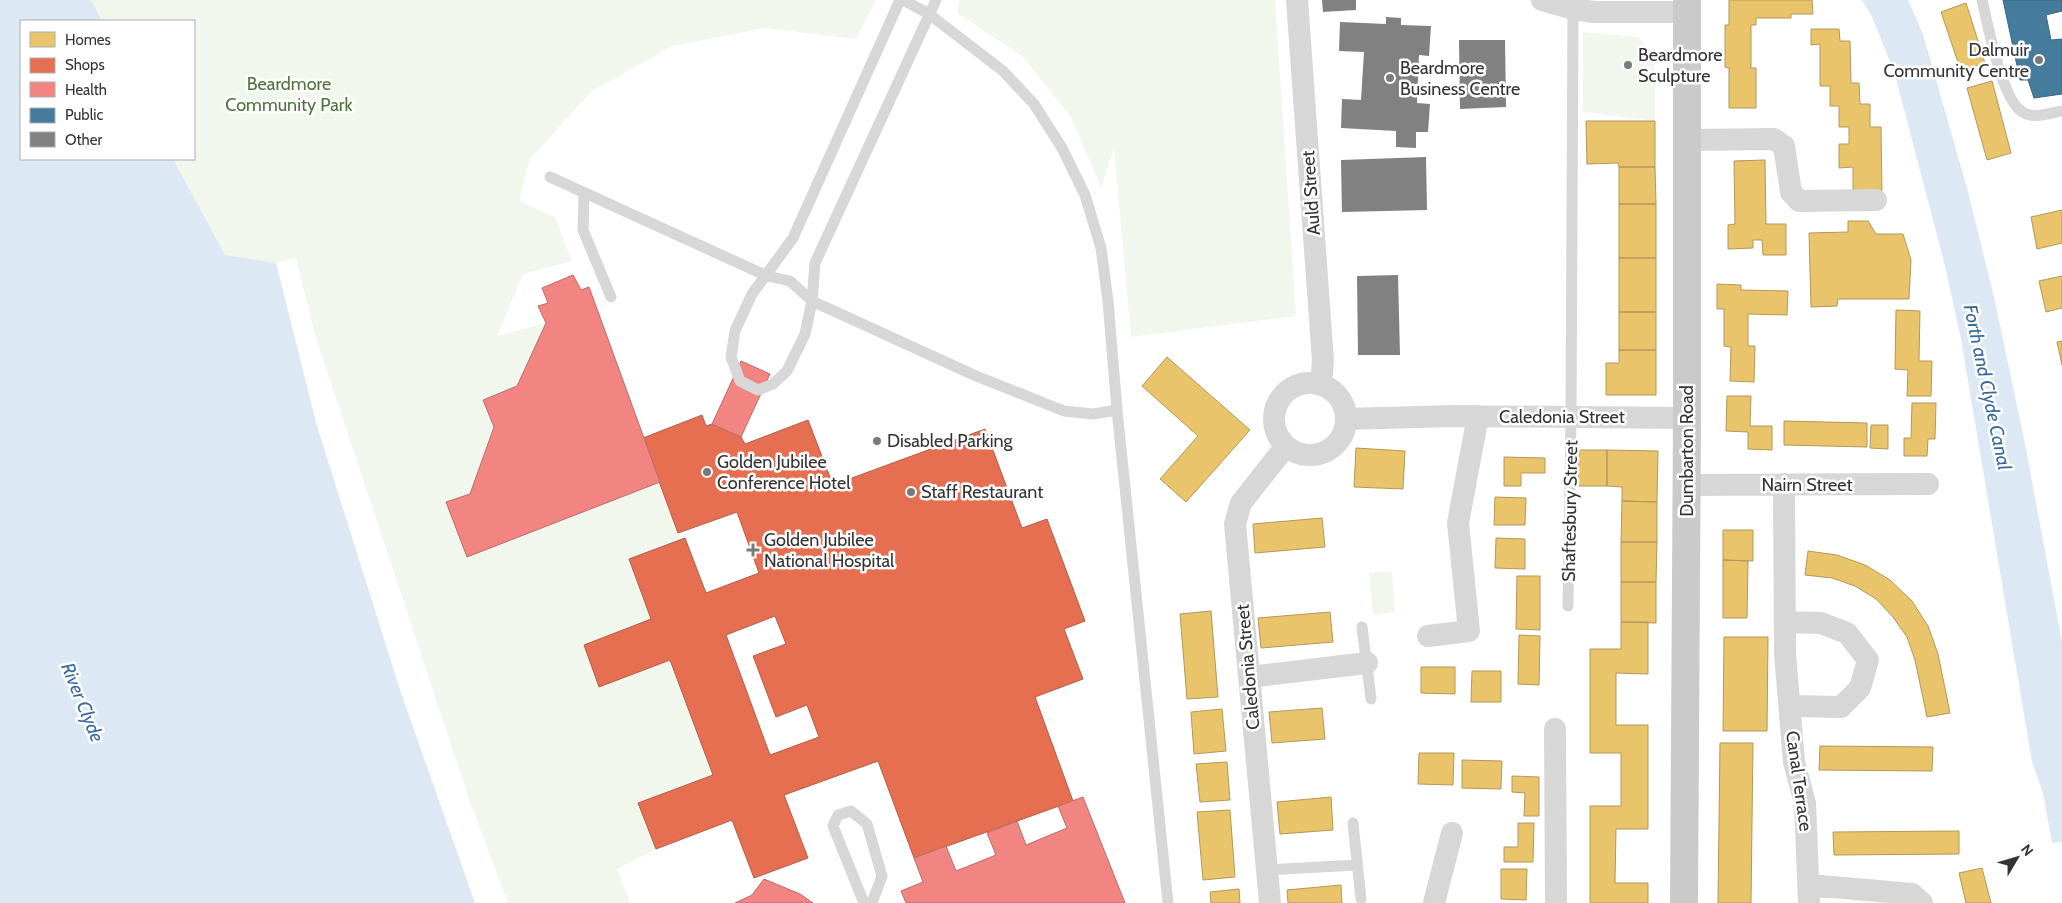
<svg xmlns="http://www.w3.org/2000/svg" width="2062" height="903" viewBox="0 0 2062 903" font-family="Cabin,sans-serif">
<rect width="100%" height="100%" fill="#fff"/>
<path fill="#f2f7ee" d="M 91,0 L 876,0 L 856,39 L 764,28 L 673,46 L 592,91 L 530,159 L 519,201 L 555,217 L 572,261 L 523,274 L 497,336 L 546,323 L 517,386 L 483,400 L 494,427 L 470,494 L 446,503 L 467,557 L 660,482 L 678,533 L 685,538 L 629,559 L 651,619 L 584,645 L 599,687 L 670,660 L 713,775 L 639,803 L 656,849 L 617,869 L 630,903 L 508,903 L 471,805 L 315,335 L 296,258 L 276,263 L 225,256 L 173,159 L 194,159 L 194,21 L 102,21 Z
M 960,0 L 1275,0 L 1296,316 L 1131,337 L 1114,148 L 1101,188 L 1071,117 L 1022,56 L 957,13 Z
M 1583,32 L 1638,37 L 1655,56 L 1655,121 L 1583,112 Z
M 1392,571 L 1395,612 L 1373,615 L 1369,573 Z"/>
<path fill="#dce8f4" d="M 0,0 L 91,0 L 102,21 L 21,21 L 21,159 L 173,159 L 225,255 L 276,263 L 317,426 L 401,693 L 475,903 L 0,903 Z
M 1862,0 L 1908,0 L 1923,34 L 1967,188 L 1994,297 L 2024,439 L 2062,642 L 2062,845 L 2060,842 L 2052,843 L 2043,793 L 2032,762 L 1961,339 L 1945,266 L 1894,71 L 1872,17 Z"/>
<path fill="#e9c46a" stroke="#b2985a" d="M 1729,0 L 1812,0 L 1813,14 L 1791,14 L 1791,18 L 1756,18 L 1756,25 L 1751,25 L 1751,68 L 1756,68 L 1756,108 L 1729,108 L 1729,68 L 1725,67 L 1725,25 L 1729,25 Z
M 1966,3 L 1985,63 L 1961,71 L 1941,12 Z
M 1811,29 L 1839,29 L 1840,41 L 1850,41 L 1851,83 L 1859,83 L 1860,104 L 1870,104 L 1870,127 L 1881,127 L 1882,194 L 1853,194 L 1853,167 L 1839,168 L 1839,144 L 1849,144 L 1849,127 L 1839,127 L 1839,106 L 1830,106 L 1830,86 L 1820,86 L 1820,44 L 1811,45 Z
M 1992,81 L 2011,153 L 1987,160 L 1967,88 Z
M 1586,121 L 1655,121 L 1655,167 L 1619,167 L 1618,163 L 1587,164 Z
M 1765,160 L 1766,224 L 1786,224 L 1786,255 L 1763,255 L 1762,240 L 1753,240 L 1753,248 L 1728,249 L 1728,225 L 1735,224 L 1734,161 Z
M 1619,167 L 1655,167 L 1656,204 L 1619,204 Z
M 1619,204 L 1656,204 L 1656,258 L 1619,258 Z
M 2062,210 L 2062,243 L 2037,249 L 2031,217 Z
M 1848,221 L 1868,221 L 1876,234 L 1903,234 L 1911,260 L 1909,299 L 1838,299 L 1837,306 L 1811,307 L 1809,233 L 1848,232 Z
M 1619,258 L 1656,258 L 1656,312 L 1619,312 Z
M 2062,276 L 2062,308 L 2046,312 L 2039,281 Z
M 1717,284 L 1741,285 L 1741,290 L 1788,291 L 1787,315 L 1748,314 L 1748,346 L 1755,346 L 1754,382 L 1730,381 L 1731,347 L 1724,346 L 1724,309 L 1717,309 Z
M 1896,310 L 1920,311 L 1919,361 L 1932,361 L 1931,396 L 1907,396 L 1908,370 L 1895,369 Z
M 1619,312 L 1656,312 L 1656,350 L 1619,350 Z
M 2062,341 L 2062,365 L 2057,342 Z
M 1619,350 L 1656,350 L 1656,395 L 1606,395 L 1606,363 L 1619,363 Z
M 1167,357 L 1250,430 L 1186,502 L 1160,479 L 1198,436 L 1142,386 Z
M 1727,396 L 1751,396 L 1750,426 L 1772,426 L 1772,450 L 1748,449 L 1748,432 L 1726,431 Z
M 1912,403 L 1936,403 L 1935,439 L 1928,439 L 1927,456 L 1904,456 L 1904,438 L 1911,438 Z
M 1784,421 L 1867,423 L 1867,447 L 1784,445 Z
M 1871,425 L 1888,425 L 1888,449 L 1870,448 Z
M 1356,448 L 1405,451 L 1403,489 L 1354,487 Z
M 1579,450 L 1607,450 L 1607,486 L 1578,486 Z
M 1607,450 L 1658,451 L 1657,502 L 1622,501 L 1622,487 L 1607,486 Z
M 1504,457 L 1545,458 L 1545,473 L 1521,473 L 1521,486 L 1504,486 Z
M 1495,497 L 1526,498 L 1525,525 L 1494,525 Z
M 1622,501 L 1657,502 L 1657,542 L 1621,542 Z
M 1322,518 L 1325,547 L 1255,553 L 1253,524 Z
M 1723,530 L 1753,530 L 1753,561 L 1723,560 Z
M 1496,538 L 1525,539 L 1525,569 L 1495,568 Z
M 1621,542 L 1657,542 L 1656,582 L 1621,582 Z
M 1808,551 L 1837,555 L 1865,565 L 1890,580 L 1912,601 L 1928,626 L 1938,654 L 1950,713 L 1927,717 L 1915,660 L 1907,637 L 1893,617 L 1876,599 L 1855,586 L 1832,578 L 1805,575 Z
M 1723,560 L 1748,561 L 1747,618 L 1723,618 Z
M 1517,576 L 1540,576 L 1540,630 L 1516,629 Z
M 1621,582 L 1656,582 L 1656,623 L 1621,622 Z
M 1211,611 L 1218,697 L 1187,699 L 1180,614 Z
M 1330,612 L 1333,642 L 1261,648 L 1258,618 Z
M 1621,622 L 1648,622 L 1648,674 L 1616,673 L 1616,725 L 1648,725 L 1648,829 L 1616,829 L 1615,883 L 1648,883 L 1648,903 L 1590,903 L 1590,806 L 1621,806 L 1621,753 L 1590,753 L 1590,649 L 1621,649 Z
M 1519,635 L 1540,636 L 1539,685 L 1518,684 Z
M 1724,637 L 1768,637 L 1767,731 L 1723,731 Z
M 1421,667 L 1455,667 L 1455,694 L 1421,693 Z
M 1472,671 L 1501,671 L 1501,702 L 1471,702 Z
M 1322,708 L 1325,739 L 1272,743 L 1269,712 Z
M 1222,709 L 1226,751 L 1194,754 L 1191,712 Z
M 1720,743 L 1753,743 L 1751,903 L 1718,903 Z
M 1820,746 L 1933,747 L 1932,771 L 1819,770 Z
M 1419,753 L 1454,753 L 1453,785 L 1418,784 Z
M 1462,760 L 1502,761 L 1501,789 L 1462,788 Z
M 1227,762 L 1230,800 L 1200,802 L 1196,764 Z
M 1512,776 L 1539,777 L 1539,816 L 1524,816 L 1525,793 L 1512,792 Z
M 1331,797 L 1333,830 L 1280,834 L 1277,802 Z
M 1230,810 L 1235,877 L 1203,880 L 1197,812 Z
M 1518,823 L 1534,823 L 1533,862 L 1504,862 L 1504,847 L 1518,847 Z
M 1959,831 L 1959,854 L 1834,855 L 1833,832 Z
M 1982,868 L 1991,903 L 1966,903 L 1959,873 Z
M 1501,869 L 1527,869 L 1526,900 L 1501,899 Z
M 1341,885 L 1342,903 L 1288,903 L 1287,890 Z
M 1239,889 L 1240,903 L 1211,903 L 1210,892 Z"/>
<path fill="#e76f51" stroke="#b15d48" fill-rule="evenodd" d="M 702,415 L 706,426 L 712,424 L 741,437 L 745,444 L 808,420 L 833,485 L 985,429 L 1022,528 L 1047,519 L 1085,621 L 1064,629 L 1083,679 L 1035,697 L 1073,801 L 914,858 L 878,761 L 784,795 L 808,858 L 754,878 L 732,820 L 656,849 L 638,803 L 713,775 L 670,660 L 599,687 L 584,645 L 651,619 L 629,559 L 685,538 L 706,593 L 759,573 L 737,512 L 678,533 L 643,438 ZM 775,616 L 786,644 L 753,656 L 776,717 L 807,705 L 819,737 L 770,755 L 726,635 Z"/>
<path fill="#f28482" stroke="#b96c6a" d="M 573,275 L 581,290 L 589,287 L 660,482 L 467,557 L 446,502 L 470,494 L 494,427 L 483,400 L 517,386 L 546,323 L 538,306 L 548,303 L 542,288 Z
M 741,361 L 770,374 L 741,437 L 712,424 Z
M 1083,797 L 1125,903 L 906,903 L 901,891 L 923,882 L 914,858 L 946,846 L 956,871 L 996,855 L 987,833 L 1017,821 L 1026,845 L 1067,828 L 1058,806 Z
M 764,879 L 800,894 L 813,903 L 735,903 L 752,895 Z"/>
<path fill="#457b9d" stroke="#40657d" d="M 2003,0 L 2062,0 L 2062,11 L 2046,15 L 2051,40 L 2062,39 L 2062,94 L 2034,98 L 2028,80 L 2020,80 Z"/>
<path fill="#818181" d="M 1322,0 L 1356,0 L 1356,10 L 1323,12 Z
M 1386,17 L 1401,18 L 1401,25 L 1431,26 L 1429,56 L 1419,55 L 1417,103 L 1430,104 L 1428,132 L 1416,132 L 1416,148 L 1396,147 L 1396,131 L 1341,128 L 1342,99 L 1361,100 L 1364,52 L 1339,51 L 1340,22 L 1386,24 Z
M 1459,40 L 1505,40 L 1506,107 L 1460,109 Z
M 1426,157 L 1427,210 L 1342,212 L 1341,160 Z
M 1398,275 L 1400,355 L 1358,355 L 1357,276 Z"/>
<g fill="none" stroke-linecap="round" stroke-linejoin="round">
<path stroke="#d7d7d7" stroke-width="11" d="M 900,0 L 793,238 L 752,294 L 735,331 L 731,357 L 740,381 L 758,390 L 773,384 L 787,371 L 805,334 L 812,301 L 815,263 L 936,0
M 903,0 L 929,14 L 1003,71 L 1034,104 L 1062,148 L 1085,195 L 1101,248 L 1108,301 L 1117,410 L 1168,903
M 1982,0 C 1988,25 2001,96 2021,111 C 2032,120 2050,113 2062,111
M 550,177 L 767,276 L 790,281 L 812,301 L 976,376 L 1064,411 L 1093,414 L 1117,410
M 584,193 L 583,230 L 611,297
M 1568,606 L 1571,417 L 1573,9
M 1362,627 L 1371,699
M 1353,823 L 1361,899
M 1267,870 L 1357,865
M 864,903 L 833,826 L 838,815 L 851,811 L 867,824 L 882,876 L 872,903"/>
<path stroke="#d7d7d7" stroke-width="22" d="M 1297,0 L 1323,361 L 1321,385
M 1542,0 L 1573,9 L 1594,12 L 1687,12
M 1688,140 L 1774,139 L 1784,146 L 1791,192 L 1799,201 L 1876,200
M1274 419a36 36 0 1 1 72 0a36 36 0 1 1-72 0Z
M 1346,419 L 1452,416 L 1687,418
M 1784,484 L 1785,654 L 1794,762 L 1805,803 L 1809,903
M 1687,485 L 1928,484
M 1785,622 L 1821,623 L 1847,633 L 1868,660 L 1860,688 L 1841,707 L 1790,706
M 1428,636 L 1469,631 L 1458,523 L 1478,416
M 1249,677 L 1367,663
M 1555,729 L 1556,903
M 1809,885 L 1912,894 L 1922,903
M 1270,903 L 1235,524 L 1241,503 L 1286,446
M 1434,903 L 1452,833"/>
<path stroke="#cacaca" stroke-width="28" d="M 1684,903 L 1687,418 L 1687,0"/>
</g>
<g fill="#7a7a7a" stroke="#fff" stroke-width="2">
<circle cx="2039" cy="60" r="5"/>
<circle cx="1628" cy="65" r="5"/>
<circle cx="1390" cy="78" r="5"/>
<circle cx="877" cy="441" r="5"/>
<circle cx="707" cy="472" r="5"/>
<circle cx="911" cy="492" r="5"/>
<path d="M750.5 542.5h5v5h5v5h-5v5h-5v-5h-5v-5h5z"/>
</g>
<g text-anchor="middle" stroke-width="5" stroke-linejoin="round" paint-order="stroke">
<g font-size="18" fill="#333" stroke="#fff" text-anchor="start">
<text x="2029" y="56" text-anchor="end">Dalmuir<tspan x="2029" dy="21">Community Centre</tspan></text>
<text x="1638" y="61">Beardmore<tspan x="1638" dy="21">Sculpture</tspan></text>
<text x="1400" y="74">Beardmore<tspan x="1400" dy="21">Business Centre</tspan></text>
<text x="887" y="447">Disabled Parking</text>
<text x="717" y="468">Golden Jubilee<tspan x="717" dy="21">Conference Hotel</tspan></text>
<text x="921" y="498">Staff Restaurant</text>
<text x="764" y="546">Golden Jubilee<tspan x="764" dy="21">National Hospital</tspan></text>
</g>
<g font-size="18" fill="#4f723c" stroke="#fff">
<text x="289" y="90">Beardmore<tspan x="289" dy="21">Community Park</tspan></text>
</g>
<g font-size="18" fill="#333" stroke="#fff">
<text transform="translate(1311 193) rotate(-94)" y="6">Auld Street</text>
<text x="1562" y="423">Caledonia Street</text>
<text transform="translate(1687 451) rotate(-90)" y="6">Dumbarton Road</text>
<text x="1807" y="491">Nairn Street</text>
<text transform="translate(1570 511) rotate(-89)" y="6">Shaftesbury Street</text>
<text transform="translate(1248 667) rotate(-95)" y="6">Caledonia Street</text>
<text transform="translate(1799 781) rotate(82)" y="6">Canal Terrace</text>
</g>
<g font-size="19" font-style="italic" fill="#3a6a9c" stroke="#fff">
<text transform="translate(1988 387) rotate(78)" y="7">Forth and Clyde Canal</text>
<text transform="translate(83 702) rotate(68)" y="7">River Clyde</text>
</g>
</g>
<rect x="20" y="20" width="175" height="140" fill="#ffffff" stroke="#adadad"/>
<rect x="30" y="32" width="25" height="15" fill="#e9c46a" stroke="#adadad"/>
<text x="65" y="45" font-size="15" fill="#333333">Homes</text>
<rect x="30" y="58" width="25" height="15" fill="#e76f51" stroke="#adadad"/>
<text x="65" y="70" font-size="15" fill="#333333">Shops</text>
<rect x="30" y="82" width="25" height="15" fill="#f28482" stroke="#adadad"/>
<text x="65" y="95" font-size="15" fill="#333333">Health</text>
<rect x="30" y="108" width="25" height="15" fill="#457b9d" stroke="#adadad"/>
<text x="65" y="120" font-size="15" fill="#333333">Public</text>
<rect x="30" y="132" width="25" height="15" fill="#818181" stroke="#adadad"/>
<text x="65" y="145" font-size="15" fill="#333333">Other</text>
<g transform="translate(2017 858) rotate(52)" stroke="#ffffff" stroke-width="4" paint-order="stroke">
<path d="M0-4L9 19L0 12L-9 19Z" fill="#333333"/>
<text y="-8" font-size="14" font-weight="bold" text-anchor="middle" fill="#333333">N</text>
</g>
</svg>
